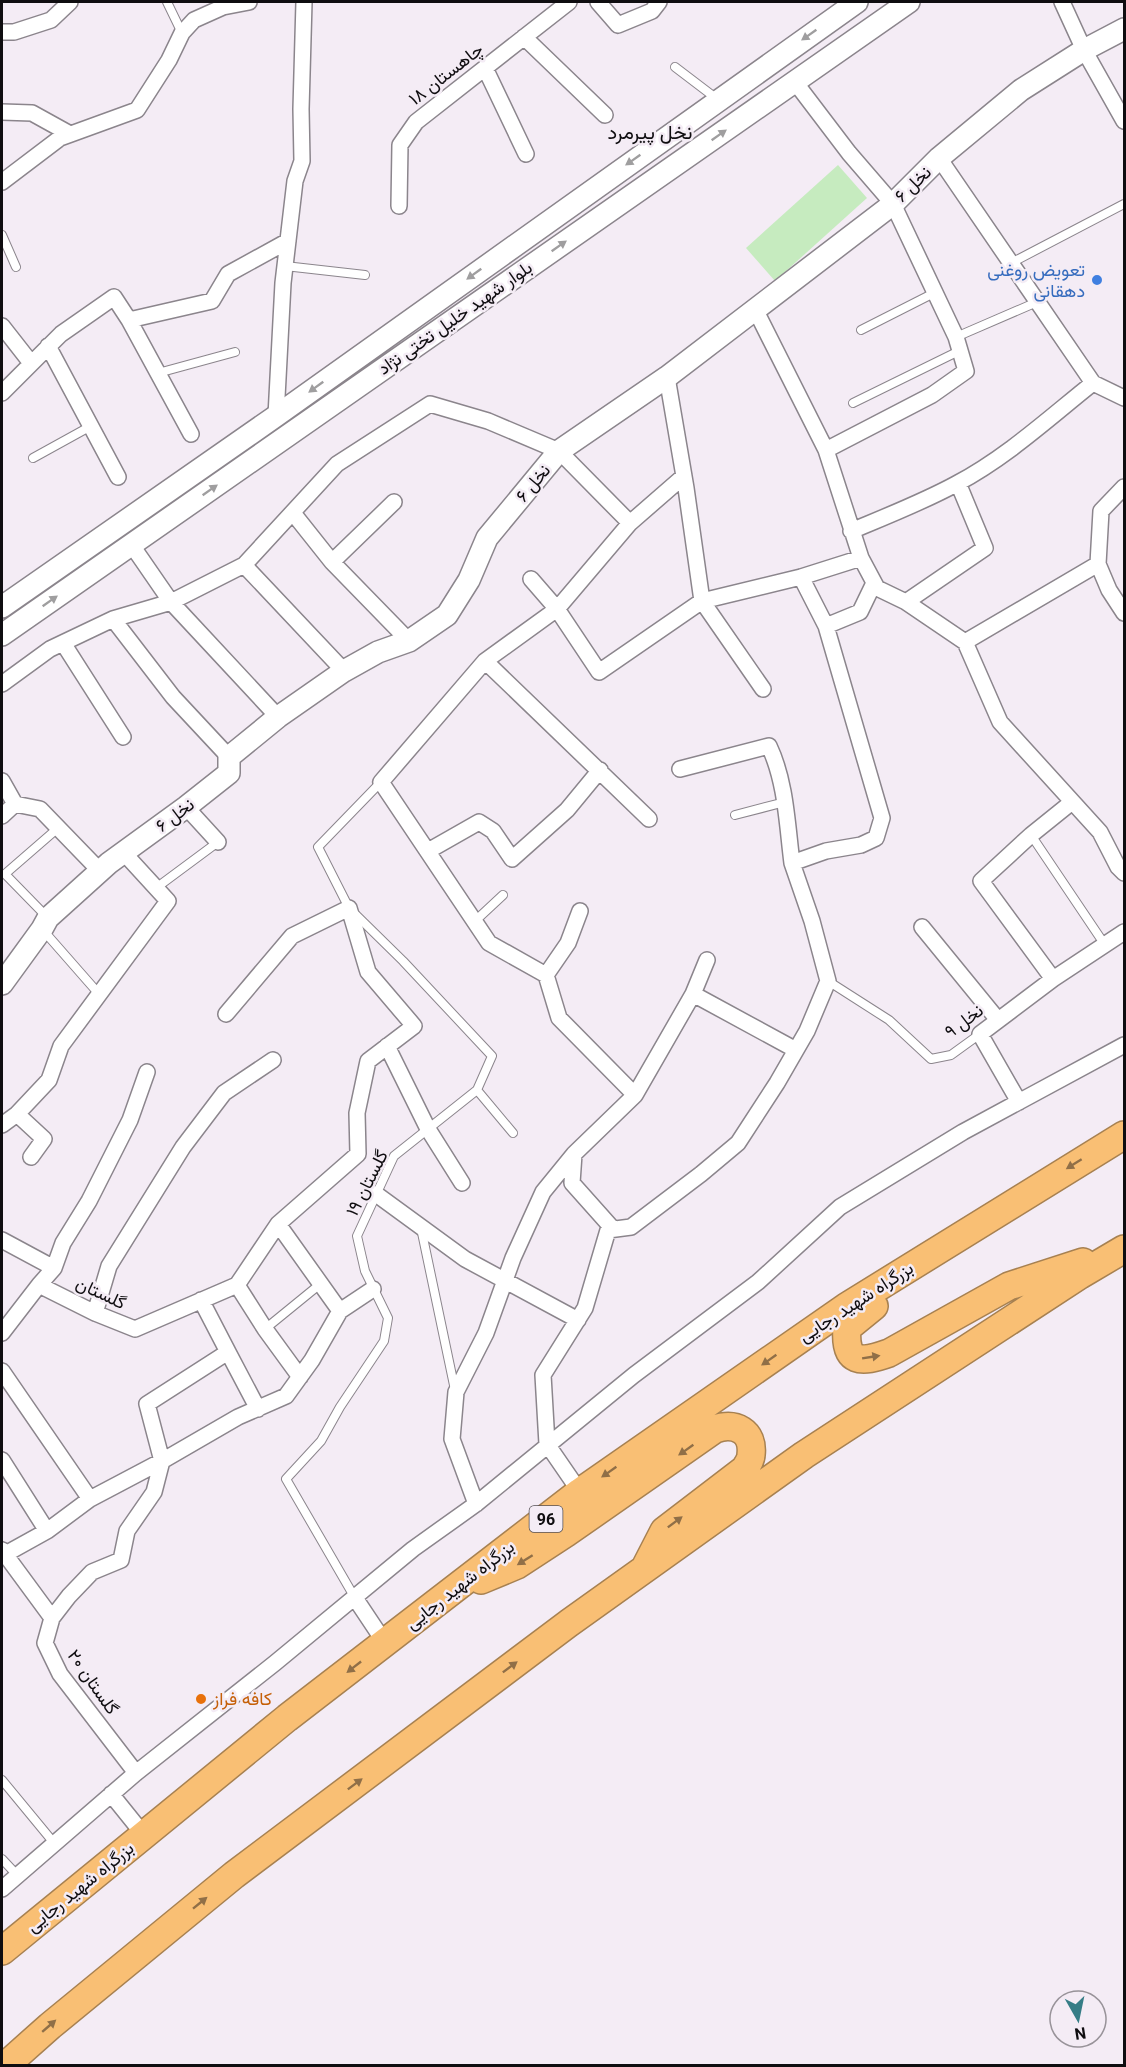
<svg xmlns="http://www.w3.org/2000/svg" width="1126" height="2067" viewBox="0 0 1126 2067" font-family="Roboto,Vazirmatn,sans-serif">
<rect width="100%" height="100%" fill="#f4ecf5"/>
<path fill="#c6ebbf" d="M 838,165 L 867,198 L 775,281 L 746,248 Z"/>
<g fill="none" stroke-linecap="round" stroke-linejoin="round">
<defs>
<path id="lane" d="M 167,2 L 182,33
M 675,67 L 717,99
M 2,235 L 16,267
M 1011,263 L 1124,204
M 285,266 L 365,275
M 861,330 L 934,293
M 956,337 L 1037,302
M 158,373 L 235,352
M 853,403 L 961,350
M 33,458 L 91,426
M 735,815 L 785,802
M 1031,835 L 1105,945
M 156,888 L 218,842
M 47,917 L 5,874 L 58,828
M 474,922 L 503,895
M 42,929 L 99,994
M 828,981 L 889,1020 L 931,1059 L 951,1055 L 980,1034
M 477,1090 L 513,1133
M 421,1228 L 455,1390
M 265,1329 L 319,1285
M 355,1598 L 286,1479 L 321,1441 L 340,1407 L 384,1341 L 388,1318 L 365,1271 L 357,1236 L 394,1156 L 477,1090 L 492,1056 L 403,961 L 349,908 L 318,847 L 381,782
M 2,1780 L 54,1843
M 2,1859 L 17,1875"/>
<path id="street" d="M 598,2 L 618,25 L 652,11 L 659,2
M 1062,2 L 1084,50 L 1124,121
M 2,32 L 14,32 L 51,20 L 70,2
M 524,37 L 605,115
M 485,68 L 526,154
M 795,82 L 849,153 L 893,204 L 956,337 L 966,371 L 932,395 L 826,450
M 2,112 L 32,113 L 70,134
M 939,158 L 1093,383
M 2,182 L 60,138 L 137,110 L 169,60 L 182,33 L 194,20 L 223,7 L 249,2
M 399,206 L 400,145 L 416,122 L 569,2
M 755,309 L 826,450 L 861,558 L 877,588 L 906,602 L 965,642 L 1000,722 L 1100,832 L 1118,867 L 1124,873
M 129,320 L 191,434
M 2,326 L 31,363
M 48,346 L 118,477
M 667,377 L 686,488 L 702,601 L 763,689
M 2,393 L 61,334 L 114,297 L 129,320 L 212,301 L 228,274 L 288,241
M 276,416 L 283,283 L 295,181 L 302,161 L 301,109 L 304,2
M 1124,487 L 1101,511 L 1098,564 L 1109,590 L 1124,613
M 293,513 L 332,562 L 409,641
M 851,531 C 887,516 923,502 956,484 C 1007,457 1049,418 1093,383 L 1124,398
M 131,544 L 171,602 L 278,717
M 332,562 L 394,502
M 244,565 L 344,671
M 801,577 L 826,626
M 531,579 L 557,609 L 599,672 L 702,601 L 801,577 L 861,558
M 906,602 L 985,548 L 958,483
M 113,619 L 173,697 L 229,757
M 965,642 L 1098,564
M 63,643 L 123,737
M 485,661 L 649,819
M 2,684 L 50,649 L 113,619 L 171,602 L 244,565 L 337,464 L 430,404 L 488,421 L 559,451 L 630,523
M 680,769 L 769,746 C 786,782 787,824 792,863
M 2,781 L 15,804 L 40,809 L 100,871
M 186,807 L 218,842
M 2,816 L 15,804
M 428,851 L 479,822 L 493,831 L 512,859 L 567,810 L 600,770
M 580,911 L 568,943 L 546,975 L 559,1018 L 635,1095
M 922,927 L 998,1020
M 546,975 L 489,943 L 381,782 L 485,661 L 557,609 L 630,523 L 684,476
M 1053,979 L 981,881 L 1031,835 L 1072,802
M 693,994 L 796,1050
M 226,1014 L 292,936 L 349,908 L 368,972 L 414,1026 L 368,1061 L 357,1113 L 358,1154 L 278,1224 L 237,1285 L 265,1329 L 300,1377
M 387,1046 L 428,1129 L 462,1183
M 1019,1102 L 980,1034 L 1053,979 L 1124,932
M 17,1114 L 49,1080 L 61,1046 L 168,901 L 124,853
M 2,1125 L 17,1114 L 44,1139 L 31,1157
M 574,1154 L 572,1183 L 613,1229
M 376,1194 L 465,1259 L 578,1320
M 278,1224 L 340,1311
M 2,1240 L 54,1268
M 39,1285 L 54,1268 L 63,1243 L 89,1201 L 130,1120 L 147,1072
M 95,1313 L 109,1266 L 183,1147 L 224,1093 L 273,1060
M 2,1333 L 39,1285 L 95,1313 L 135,1329 L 237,1285
M 228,1352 L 258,1409
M 2,1371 L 90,1499
M 2,1460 L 47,1531
M 580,1492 L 547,1444 L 543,1375 L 585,1308 L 608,1230 L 631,1227 L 701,1174 L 738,1143 L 777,1083 L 807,1031 L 828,981 L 812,921 L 792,863 L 826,851 L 861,845 L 876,838 L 882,818 L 826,626 L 860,612 L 874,583
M 476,1504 L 452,1439 L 456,1392 L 486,1333 L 513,1258 L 543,1192 L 574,1154 L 635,1095 L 693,994 L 707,960
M 2,1550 L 52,1618
M 2,1556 L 47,1531 L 90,1499 L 162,1461 L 238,1417 L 286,1396 L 312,1360 L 340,1311 L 373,1289
M 355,1598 L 385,1643
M 136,1773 L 60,1674 L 45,1643 L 52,1618 L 69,1596 L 92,1572 L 121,1560 L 127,1531 L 154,1492 L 162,1461 L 147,1404 L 228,1352 L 201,1300
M 111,1794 L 144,1835
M 2,1889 L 136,1773 L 275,1663 L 413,1549 L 476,1504 L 634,1375 L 758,1282 L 840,1207 L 963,1132 L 1124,1045"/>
<path id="secondary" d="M 2,607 L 276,416 L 857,2
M 2,635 L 909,2
M 2,984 L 42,929 L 48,918 L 109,863 L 186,807 L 229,773 L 229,757 L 278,717 L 344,671 L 378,652 L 409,641 L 447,615 L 469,580 L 487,538 L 559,451 L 667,377 L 893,204 L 939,158 L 1021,90 L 1084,50 L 1124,29"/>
<path id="highway" d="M 874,1306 L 847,1328 C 844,1364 861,1363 889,1353 L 1009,1286 L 1083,1262
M 481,1580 L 517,1565 L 566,1533 L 715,1429 C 735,1422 754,1431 751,1455 C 751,1460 747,1465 745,1469 L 664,1531 L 646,1566
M 2,1951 L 287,1718 L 580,1492 L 846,1307 L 1124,1135
M 5,2066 L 50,2026 L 234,1875 L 569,1623 L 804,1455 L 1080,1275 L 1124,1249"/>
</defs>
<use href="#lane" stroke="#8b858c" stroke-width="10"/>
<use href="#street" stroke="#8b858c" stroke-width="18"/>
<use href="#secondary" stroke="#8b858c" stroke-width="24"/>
<use href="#highway" stroke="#a78151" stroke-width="30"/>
<use href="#lane" stroke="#fff" stroke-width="8"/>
<use href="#street" stroke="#fff" stroke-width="15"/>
<use href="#secondary" stroke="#fff" stroke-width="21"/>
<use href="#highway" stroke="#f9bf74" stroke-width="27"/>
</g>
<defs><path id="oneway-solid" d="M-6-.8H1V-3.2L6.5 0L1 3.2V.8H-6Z" transform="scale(1.5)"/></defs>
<g fill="#9f9e9f">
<use href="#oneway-solid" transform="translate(809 35) rotate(145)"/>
<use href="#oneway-solid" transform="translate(719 135) rotate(-35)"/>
<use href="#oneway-solid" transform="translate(633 160) rotate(145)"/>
<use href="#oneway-solid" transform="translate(559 246) rotate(-35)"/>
<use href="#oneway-solid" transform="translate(474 274) rotate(144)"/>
<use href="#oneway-solid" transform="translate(316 387) rotate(144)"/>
<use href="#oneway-solid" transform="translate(210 490) rotate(-35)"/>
<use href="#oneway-solid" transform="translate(50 601) rotate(-35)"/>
</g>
<g fill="#906f47">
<use href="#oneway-solid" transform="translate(1074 1164) rotate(148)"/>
<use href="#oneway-solid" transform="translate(871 1357) rotate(-9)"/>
<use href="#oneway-solid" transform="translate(769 1360) rotate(145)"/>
<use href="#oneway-solid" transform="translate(686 1450) rotate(145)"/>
<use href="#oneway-solid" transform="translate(609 1472) rotate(145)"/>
<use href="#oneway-solid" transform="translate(675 1522) rotate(-37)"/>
<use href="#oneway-solid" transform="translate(525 1560) rotate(148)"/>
<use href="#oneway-solid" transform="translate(354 1667) rotate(142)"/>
<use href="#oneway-solid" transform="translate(510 1667) rotate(-37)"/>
<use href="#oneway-solid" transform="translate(355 1784) rotate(-37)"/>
<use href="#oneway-solid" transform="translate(200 1903) rotate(-39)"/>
<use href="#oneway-solid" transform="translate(49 2026) rotate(-41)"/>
</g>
<circle fill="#3f7fe0" stroke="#f4ecf5" stroke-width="2" cx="1097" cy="280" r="6"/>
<circle fill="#e8710a" stroke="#f4ecf5" stroke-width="2" cx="201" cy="1699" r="6"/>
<g text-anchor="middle" stroke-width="5" stroke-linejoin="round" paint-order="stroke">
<rect fill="#f4ecf5" stroke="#545055" stroke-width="1.5" x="529.5" y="1506" width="33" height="26" rx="4.5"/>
<g font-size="16" font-weight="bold" fill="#0f0d10">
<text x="546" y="1525">96</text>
</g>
<g font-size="18" fill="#0f0d10" stroke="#f4ecf5">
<text transform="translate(446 74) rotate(-38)" y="6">چاهستان ۱۸</text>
<text transform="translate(913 184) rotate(-44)" y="6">نخل ۶</text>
<text transform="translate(455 318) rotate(-35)" y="6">بلوار شهید خلیل تختی نژاد</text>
<text transform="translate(533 483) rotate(-50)" y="6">نخل ۶</text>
<text transform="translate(175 815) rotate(-37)" y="6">نخل ۶</text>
<text transform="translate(964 1021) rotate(-37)" y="6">نخل ۹</text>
<text transform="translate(367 1183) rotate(-63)" y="6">گلستان ۱۹</text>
<text transform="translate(101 1293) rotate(25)" y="6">گلستان</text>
<text transform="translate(856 1302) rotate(-33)" y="6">بزرگراه شهید رجایی</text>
<text transform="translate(460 1585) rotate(-38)" y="6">بزرگراه شهید رجایی</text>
<text transform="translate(93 1682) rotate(55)" y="6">گلستان ۲۰</text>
<text transform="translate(80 1887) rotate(-39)" y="6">بزرگراه شهید رجایی</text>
</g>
<g font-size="18" fill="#366cbe" stroke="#f4ecf5" text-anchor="end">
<text x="1085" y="276">تعویض روغنی<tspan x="1085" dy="21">دهقانی</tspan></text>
</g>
<g font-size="18" fill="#c56008" stroke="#f4ecf5" text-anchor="start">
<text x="213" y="1705">کافه فراز</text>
</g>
<g font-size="20" fill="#0f0d10" stroke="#f4ecf5">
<text x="650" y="139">نخل پیرمرد</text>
</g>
</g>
<rect width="1126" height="2067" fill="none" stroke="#0f0d10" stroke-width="6"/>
<g transform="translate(1078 2019) rotate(171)"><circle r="28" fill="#f4ecf5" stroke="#989399" stroke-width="1.5"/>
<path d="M0-4.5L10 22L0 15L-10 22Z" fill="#367d86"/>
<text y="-9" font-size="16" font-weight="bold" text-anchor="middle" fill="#0f0d10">N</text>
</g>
</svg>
